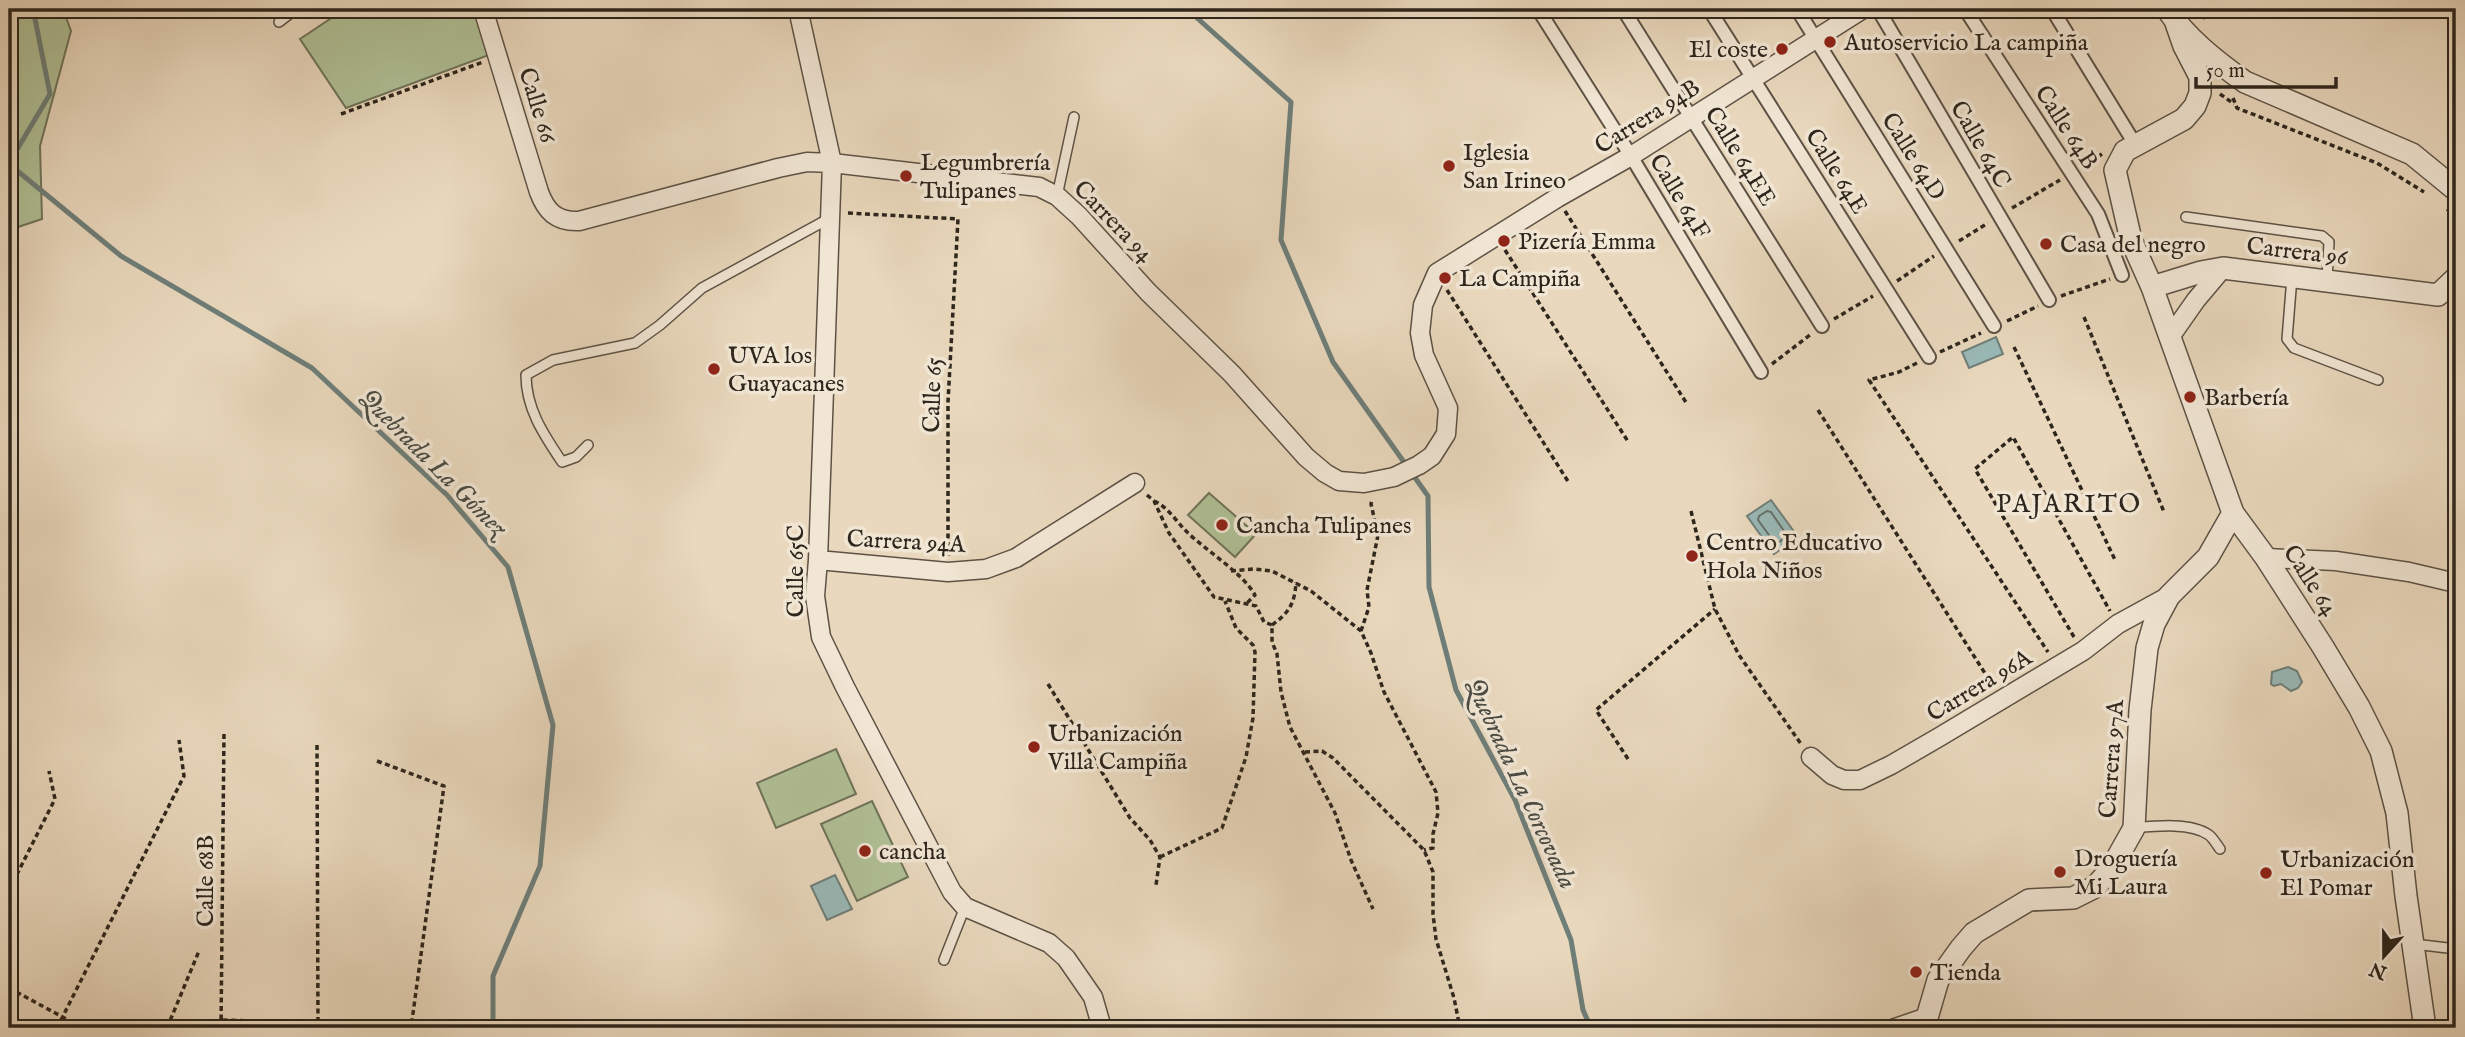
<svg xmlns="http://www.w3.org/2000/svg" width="2465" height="1037" viewBox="0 0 2465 1037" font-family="'IM FELL English',serif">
<rect width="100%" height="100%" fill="#e9d8bd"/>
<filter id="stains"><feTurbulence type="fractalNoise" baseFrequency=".00286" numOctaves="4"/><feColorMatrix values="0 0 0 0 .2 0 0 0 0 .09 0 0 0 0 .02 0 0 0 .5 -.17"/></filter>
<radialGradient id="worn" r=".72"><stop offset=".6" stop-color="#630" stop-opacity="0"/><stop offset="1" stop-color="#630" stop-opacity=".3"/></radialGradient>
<path fill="#b0c096" stroke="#6f735a" stroke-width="2" d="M 9,9 L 63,9 L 71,31 L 40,146 L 42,219 L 9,230 Z
M 345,9 L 473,9 L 489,55 L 346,108 L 300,39 Z
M 1209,493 L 1256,534 L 1235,557 L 1188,515 Z
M 836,749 L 856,794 L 776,828 L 757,783 Z
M 872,801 L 908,877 L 857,901 L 821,824 Z"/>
<path fill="#99b9b7" stroke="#6e7e79" stroke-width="2" d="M 1996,337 L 2003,354 L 1969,368 L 1962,352 Z
M 1771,500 L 1798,537 L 1774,554 L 1747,516 Z
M 2288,667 L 2297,671 L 2302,682 L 2298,688 L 2291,691 L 2281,684 L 2274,686 L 2271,684 L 2272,672 Z
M 835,875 L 852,909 L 827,920 L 811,886 Z"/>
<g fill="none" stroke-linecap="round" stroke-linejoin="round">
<path stroke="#64706a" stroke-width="2" d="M 1767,511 L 1771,512 L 1786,534 L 1786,537 L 1778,543 L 1774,542 L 1758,520 L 1759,516 Z"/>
<path stroke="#6e7e79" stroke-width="5" d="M 1187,9 L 1291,102 L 1281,240 L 1333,362 L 1428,496 L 1429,587 L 1456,690 L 1515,800 L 1571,940 L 1583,1010 L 1591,1028
M 9,163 L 50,94 L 33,9
M 9,164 L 121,256 L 312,368 L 447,495 L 508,567 L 553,725 L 540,866 L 493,976 L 493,1028"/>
<defs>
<path id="service" d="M 279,22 L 296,9
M 1057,196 L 1074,117
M 2186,217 L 2322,236 L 2329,242 L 2327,280
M 2292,277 L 2287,339 L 2294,348 L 2378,380
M 588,445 L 576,457 L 562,462 C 544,435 526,409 526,375 L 553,360 L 635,343 L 660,325 L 702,288 L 830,218
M 2134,828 C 2155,826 2191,822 2209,835 C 2213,838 2217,845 2220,849
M 2414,944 L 2456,949
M 944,960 L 965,907
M 1889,1028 L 1893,1024 L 1928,1012"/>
<path id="pedestrian" d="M 1538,9 L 1631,156 L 1761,372
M 1623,9 L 1822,326
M 1709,9 L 1929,357
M 1797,9 L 1994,326
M 1878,9 L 2049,300
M 1965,9 L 2098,214 L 2122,275
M 2052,9 L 2130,136"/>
<path id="minor" d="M 483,9 L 539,192 C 546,211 556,222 579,221 L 778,168 L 807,162 L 832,163 L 1039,187 L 1057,196 L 1079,216 L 1148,292 L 1232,374 L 1306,457 L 1325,473 L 1339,481 L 1364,483 L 1394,477 L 1419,465 L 1432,456 L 1446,434 L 1448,408 L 1424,355 L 1420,333 L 1423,305 L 1437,273 L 1557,198 L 1631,156 L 1863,9
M 798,9 L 832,163 L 818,560 L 815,596 L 821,637 L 845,687 L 952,892 L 965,907 L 1049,943 L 1066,958 L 1093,997 L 1102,1028
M 2170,337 L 2196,300 L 2223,268
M 2266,558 L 2336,561 L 2409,572 L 2456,583
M 818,560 L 948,572 L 986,569 L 1016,558 L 1135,483
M 1811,757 L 1832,775 L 1844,780 L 1860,780 L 1891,765 L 1941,736 L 2083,651 L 2118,624 L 2169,596"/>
<path id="tertiary" d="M 2167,9 C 2186,38 2217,62 2245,82 L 2412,154 L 2456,190
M 2176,23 L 2184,46 L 2200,77 L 2200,93 L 2195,106 L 2184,119 L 2125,151 L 2115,170 L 2131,240 L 2152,287 L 2233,513 L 2266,558 L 2323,647 L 2359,707 L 2381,751 L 2397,813 L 2406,896 L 2425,1028
M 2152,287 L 2201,272 L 2223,268 L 2438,295 L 2456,278
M 1924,1028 L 1938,980 L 1961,948 L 1974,933 L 2029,900 L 2073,898 L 2095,887 L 2111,869 L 2134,828 L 2140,710 L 2147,648 L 2154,624 L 2169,596 L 2208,557 L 2233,513"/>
</defs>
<use href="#service" stroke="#5d5245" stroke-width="12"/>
<use href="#pedestrian" stroke="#5d5245" stroke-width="16"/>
<use href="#minor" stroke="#5d5245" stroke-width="21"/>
<use href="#tertiary" stroke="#5d5245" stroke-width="24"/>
<path stroke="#2e261d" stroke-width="3.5" stroke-dasharray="5 3.5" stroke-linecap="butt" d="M 2200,9 L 2206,15 L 2201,20
M 2220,94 L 2234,104
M 2233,98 L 2237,108 L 2377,163 L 2424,192
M 341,114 L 483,62
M 2085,165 L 2102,154
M 2012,208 L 2060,180
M 2447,209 L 2456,217
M 1565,211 L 1687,404
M 848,213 L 958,219 L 948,402 L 948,556
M 1959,241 L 1988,223
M 1505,250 L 1629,443
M 1897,281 L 1934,256
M 1447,290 L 1569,483
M 2061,296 L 2110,279
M 2084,317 L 2164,512
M 1834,319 L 1873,296
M 2007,321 L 2038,306
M 2014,347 L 2116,562
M 1940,352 L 1981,333
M 1917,363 L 1899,372 L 1869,380 L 2048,652
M 1772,364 L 1810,335
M 1818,410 L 1993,686
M 1147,495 L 1154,501 L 1169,533 L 1214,597 L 1256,606 L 1264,622 L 1272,625 L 1272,642 L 1277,654 L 1281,692 L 1290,727 L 1335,813 L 1351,860 L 1373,909
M 1154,501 C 1168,507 1176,521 1186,531 C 1206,551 1242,572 1255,595 L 1247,603
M 1691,511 L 1715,609 L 1739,655 L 1801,744
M 1231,571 L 1254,569 L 1272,571 L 1311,591 L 1361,631 L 1371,653 L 1384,692 L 1436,792 L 1438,813 L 1433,834 L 1433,848 L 1424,850
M 1272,625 C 1289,613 1295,603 1296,582
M 1361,631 L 1369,607 L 1367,590 L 1378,535 L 1371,504 L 1372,499
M 2074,637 L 1975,469 L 2013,437 L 2110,611
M 1048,684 L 1130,818 L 1150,840 L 1160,857 L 1156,885
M 317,745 L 318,1028
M 1305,752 L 1322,751 L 1333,758 L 1424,850 L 1433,872 L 1433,914 L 1436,939 L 1454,998 L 1460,1028
M 1628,759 L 1596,710 L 1715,609
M 377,761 L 444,786 L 411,1028
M 1160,857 L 1222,828 L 1246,757 L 1253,718 L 1255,652 L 1253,645 L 1236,628 L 1225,601
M 9,890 L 55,799 L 49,771
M 9,988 L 83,1028
M 57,1028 L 184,776 L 179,740
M 167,1028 L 199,951
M 208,1028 L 222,1020 L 412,1026
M 221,1028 L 224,733"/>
<use href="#service" stroke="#f1e6d4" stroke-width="9"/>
<use href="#pedestrian" stroke="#f1e6d4" stroke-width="12"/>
<use href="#minor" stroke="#f1e6d4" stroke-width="18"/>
<use href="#tertiary" stroke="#f1e6d4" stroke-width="21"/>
</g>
<g fill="#8f2418" stroke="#f1e6d4" stroke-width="2.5">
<circle cx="1830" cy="42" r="7"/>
<circle cx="1782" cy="49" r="7"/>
<circle cx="1449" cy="166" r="7"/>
<circle cx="906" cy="176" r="7"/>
<circle cx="1504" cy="241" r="7"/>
<circle cx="2046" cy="244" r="7"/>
<circle cx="1445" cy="278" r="7"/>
<circle cx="714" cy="369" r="7"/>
<circle cx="2190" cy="397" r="7"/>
<circle cx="1222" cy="525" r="7"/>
<circle cx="1692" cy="556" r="7"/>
<circle cx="1034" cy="747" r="7"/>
<circle cx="865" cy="851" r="7"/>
<circle cx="2060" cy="872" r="7"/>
<circle cx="2266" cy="873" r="7"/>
<circle cx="1916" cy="972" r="7"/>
</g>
<g text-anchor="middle" stroke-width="7" stroke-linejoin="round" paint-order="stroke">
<g font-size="24" fill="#2e261d" stroke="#f1e6d4" text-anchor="start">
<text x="1844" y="50">Autoservicio La campiña</text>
<text x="1768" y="57" text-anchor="end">El coste</text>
<text x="1463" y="160">Iglesia<tspan x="1463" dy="28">San Irineo</tspan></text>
<text x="920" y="170">Legumbrería<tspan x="920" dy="28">Tulipanes</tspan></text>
<text x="1518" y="249">Pizería Emma</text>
<text x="2060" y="252">Casa del negro</text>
<text x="1459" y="286">La Campiña</text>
<text x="728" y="363">UVA los<tspan x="728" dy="28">Guayacanes</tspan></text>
<text x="2204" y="405">Barbería</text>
<text x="1236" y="533">Cancha Tulipanes</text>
<text x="1706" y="550">Centro Educativo<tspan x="1706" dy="28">Hola Niños</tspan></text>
<text x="1048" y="741">Urbanización<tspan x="1048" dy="28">Villa Campiña</tspan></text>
<text x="879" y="859">cancha</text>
<text x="2074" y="866">Droguería<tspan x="2074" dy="28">Mi Laura</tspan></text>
<text x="2280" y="867">Urbanización<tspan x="2280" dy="28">El Pomar</tspan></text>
<text x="1930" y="980">Tienda</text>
</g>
<g font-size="24" fill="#2e261d" stroke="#f1e6d4">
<text transform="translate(538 105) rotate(73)" y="8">Calle 66</text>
<text transform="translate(1647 116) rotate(-32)" y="8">Carrera 94B</text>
<text transform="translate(2067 127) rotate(57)" y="8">Calle 64B</text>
<text transform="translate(1981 144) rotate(60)" y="8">Calle 64C</text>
<text transform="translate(1741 156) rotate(58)" y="8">Calle 64EE</text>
<text transform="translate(1914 156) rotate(58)" y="8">Calle 64D</text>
<text transform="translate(1837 171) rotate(58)" y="8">Calle 64E</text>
<text transform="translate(1680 196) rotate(59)" y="8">Calle 64F</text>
<text transform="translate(1114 221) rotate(46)" y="8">Carrera 94</text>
<text transform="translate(2297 251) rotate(7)" y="8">Carrera 96</text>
<text transform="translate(932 395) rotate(-88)" y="8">Calle 65</text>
<text transform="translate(906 541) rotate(3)" y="8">Carrera 94A</text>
<text transform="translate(795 571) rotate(-90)" y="8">Calle 65C</text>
<text transform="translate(2311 580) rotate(57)" y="8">Calle 64</text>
<text transform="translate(1979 685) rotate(-31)" y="8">Carrera 96A</text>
<text transform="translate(2111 759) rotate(-86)" y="8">Carrera 97A</text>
<text transform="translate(205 881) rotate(-90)" y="8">Calle 68B</text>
</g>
<g font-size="26" font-style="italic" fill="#494b44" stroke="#f1e6d4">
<text transform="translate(434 462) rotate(45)" y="9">Quebrada La Gómez</text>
<text transform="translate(1522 783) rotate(65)" y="9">Quebrada La Corcovada</text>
</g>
<g font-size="26" letter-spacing="2" fill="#2e261d" stroke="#f1e6d4">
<text x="2069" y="512">PAJARITO</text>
</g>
</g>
<rect width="2465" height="1037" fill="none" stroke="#e9d8bd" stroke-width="35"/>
<rect x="10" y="10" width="2444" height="1016" fill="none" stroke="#2e261d" stroke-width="3.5"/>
<rect x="18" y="18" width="2430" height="1002" fill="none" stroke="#2e261d" stroke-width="2"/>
<g transform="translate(2384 956) rotate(201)" stroke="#f1e6d4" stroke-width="5" paint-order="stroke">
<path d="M0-5L12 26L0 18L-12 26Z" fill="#2e261d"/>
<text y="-10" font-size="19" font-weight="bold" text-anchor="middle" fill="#2e261d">N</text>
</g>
<path d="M2196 77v10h140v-10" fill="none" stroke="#2e261d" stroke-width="3.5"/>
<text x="2206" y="77" font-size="21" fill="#2e261d" stroke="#f1e6d4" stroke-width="5" paint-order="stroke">50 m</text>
<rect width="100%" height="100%" filter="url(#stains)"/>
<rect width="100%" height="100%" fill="url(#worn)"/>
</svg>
